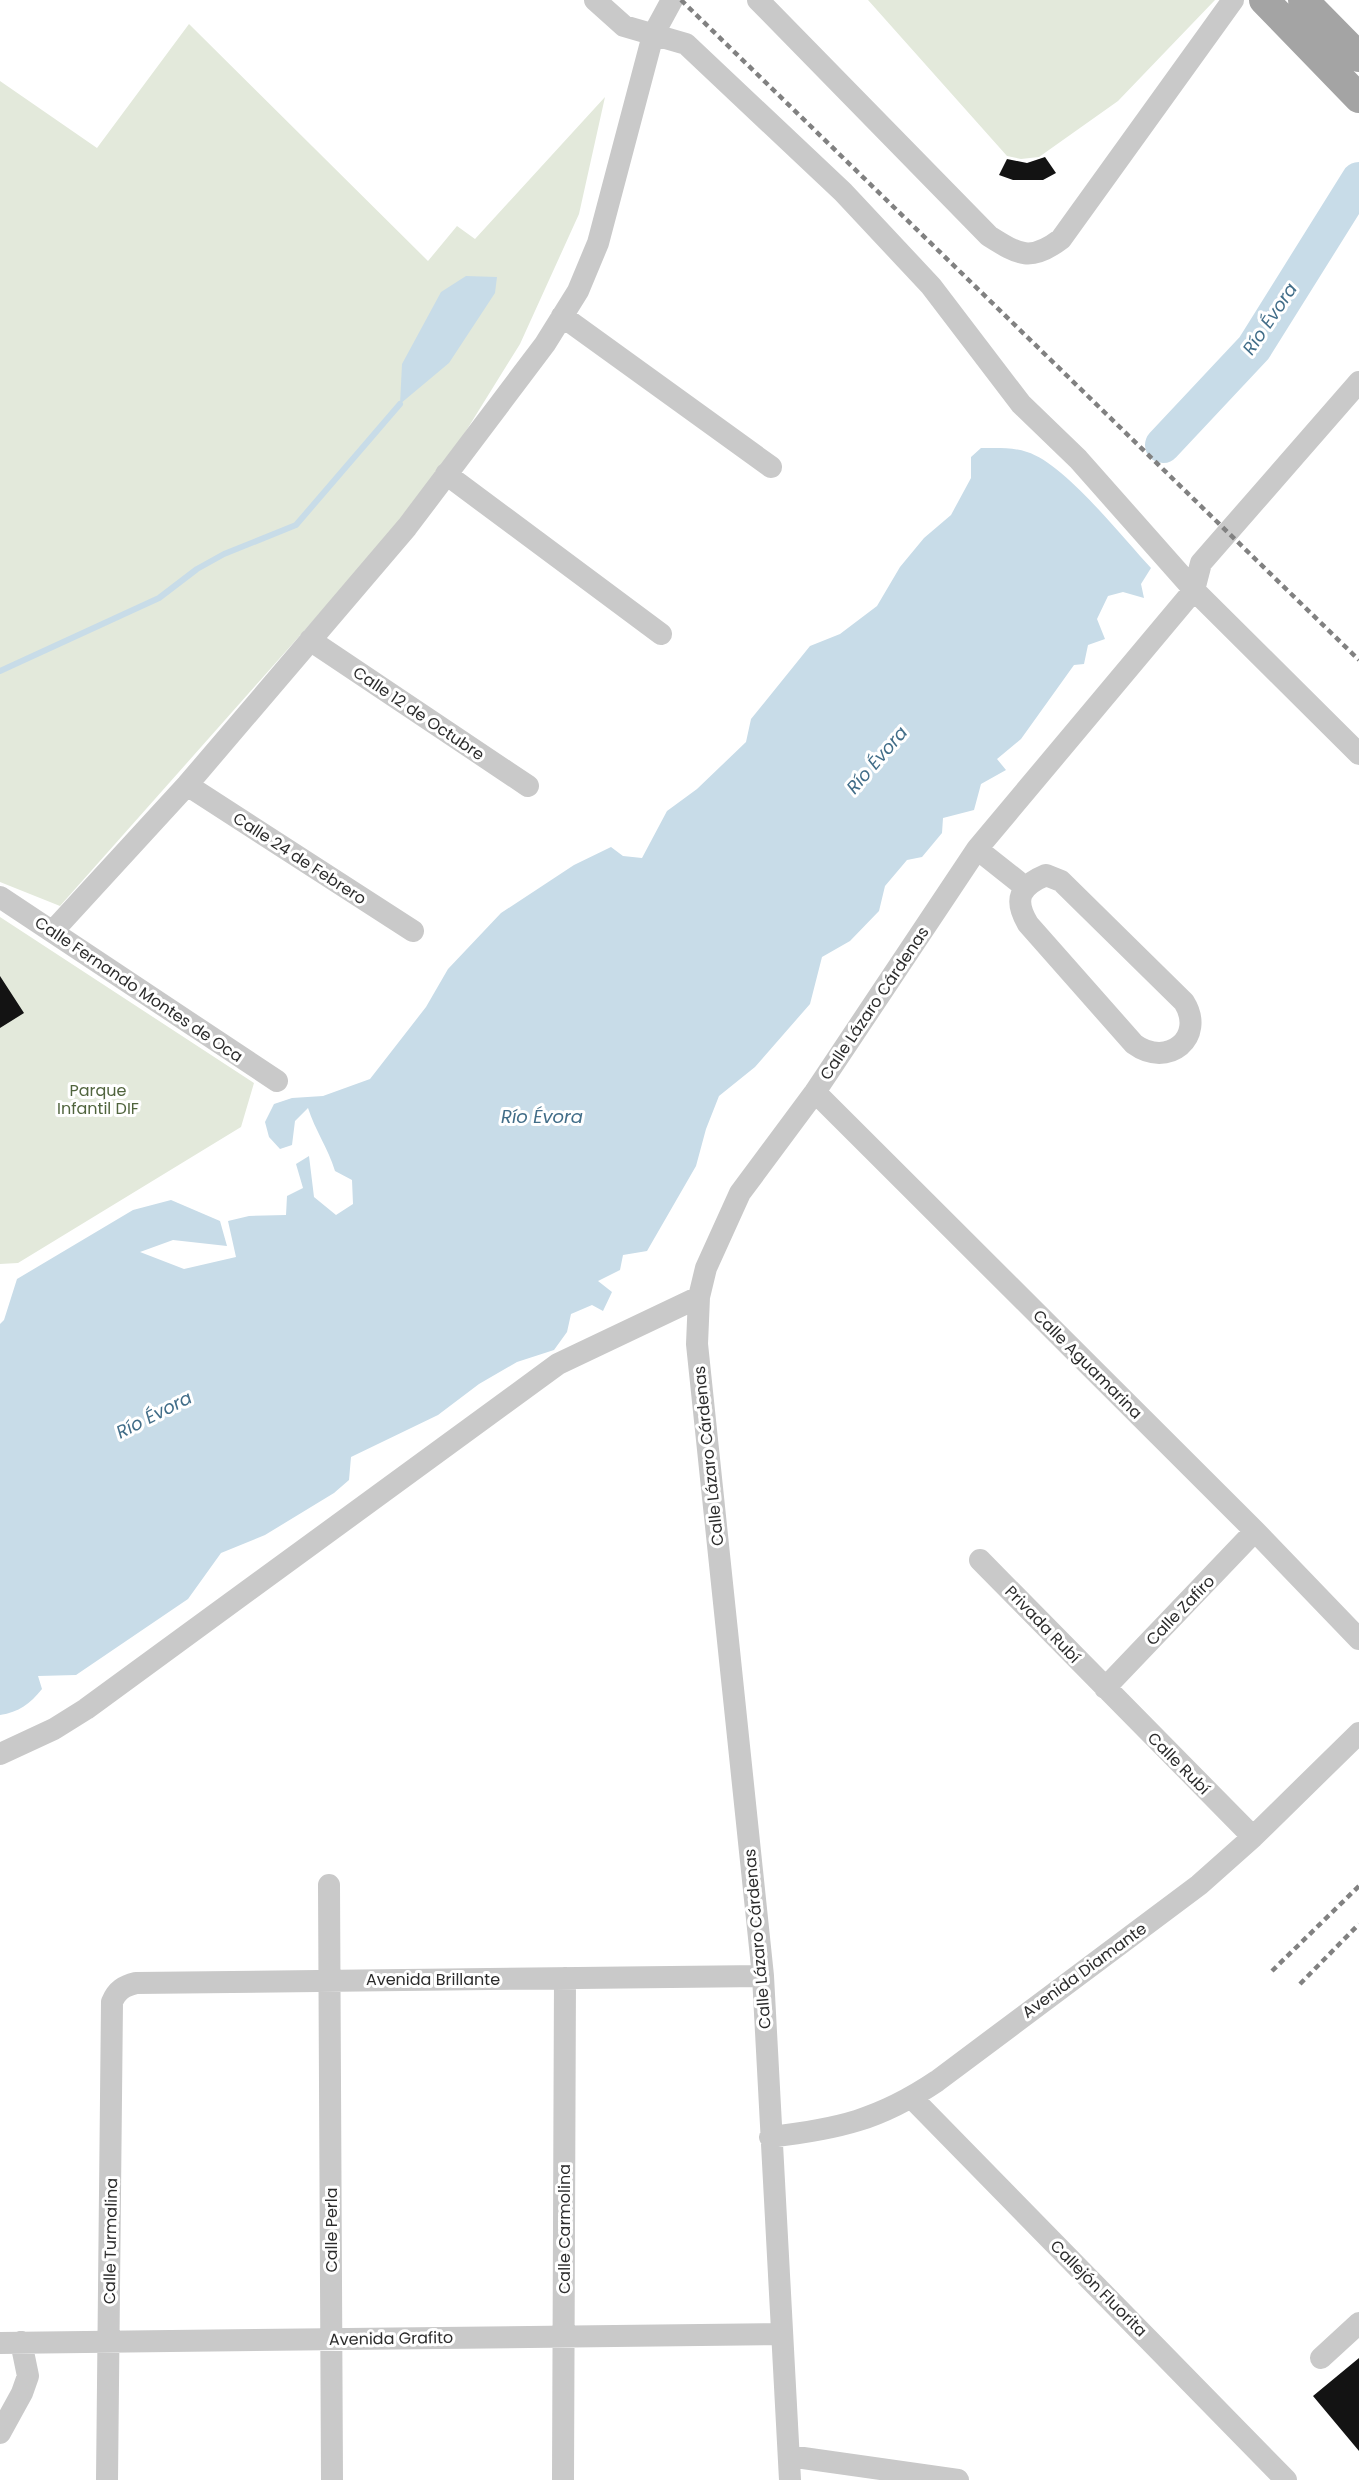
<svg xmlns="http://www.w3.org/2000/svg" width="1359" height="2480" viewBox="0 0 1359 2480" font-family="Poppins,sans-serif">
<rect width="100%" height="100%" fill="#fff"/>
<path fill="#e3e9db" d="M 868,0 L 1215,0 L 1118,101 L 1039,157 L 1021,159 L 1007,156 Z
M 189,24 L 428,261 L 457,226 L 475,239 L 605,97 L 579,214 L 520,344 L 430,489 L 60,906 L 0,882 L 0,81 L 97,148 Z
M 0,917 L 254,1083 L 241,1127 L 18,1263 L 0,1264 Z"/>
<path fill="#c8dce8" d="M 466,276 L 497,277 L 495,293 L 449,363 L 400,404 L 402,364 L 441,292 Z
M 981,448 C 997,448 1012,447 1027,452 C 1064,463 1123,538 1151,568 L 1141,584 L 1144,598 L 1123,592 L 1108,596 L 1097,619 L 1105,639 L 1088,645 L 1084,664 L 1074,665 L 1021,739 L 997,759 L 1006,770 L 981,784 L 974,810 L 943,818 L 942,833 L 922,857 L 907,860 L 885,886 L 879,911 L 850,941 L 822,957 L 810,1004 L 755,1067 L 719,1096 L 706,1129 L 696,1166 L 647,1251 L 623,1255 L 620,1270 L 598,1281 L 612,1292 L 603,1311 L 592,1305 L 571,1314 L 567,1332 L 554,1350 L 517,1362 L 479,1384 L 438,1415 L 351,1457 L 349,1480 L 334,1493 L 265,1535 L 221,1553 L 188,1599 L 76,1675 L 38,1676 L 42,1689 C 30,1704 19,1712 0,1715 L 0,1324 L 4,1320 L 17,1279 L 133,1210 L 171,1200 L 220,1221 L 227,1246 L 173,1240 L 140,1252 L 184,1269 L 236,1257 L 228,1221 L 249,1216 L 286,1215 L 287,1196 L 303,1188 L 296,1164 L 309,1156 L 314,1197 L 336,1215 L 353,1204 L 352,1180 L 335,1171 C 328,1148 315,1130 308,1108 L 295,1121 L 292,1145 L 280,1149 L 269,1137 L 265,1122 L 274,1104 L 292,1098 L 323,1096 L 370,1079 L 426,1007 L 448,969 L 501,913 L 574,865 L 611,847 L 623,856 L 642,858 L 667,811 L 697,789 L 746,742 L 751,719 L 810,646 L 840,634 L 877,606 L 900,567 L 924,538 L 951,515 L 971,478 L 971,457 Z"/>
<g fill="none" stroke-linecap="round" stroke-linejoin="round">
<path stroke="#c8dce8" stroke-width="6" d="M 0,671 L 159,598 L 197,569 L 224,554 L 296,525 L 400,404"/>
<path stroke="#c8dce8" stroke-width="36" d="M 1163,445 L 1254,348 L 1359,180"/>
</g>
<path fill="#131313" d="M 1045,157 L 1056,173 L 1043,180 L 1013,180 L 999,175 L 1007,159 L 1027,163 Z
M 0,976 L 24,1013 L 0,1028 Z
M 1359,2358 L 1359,2451 L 1313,2396 Z"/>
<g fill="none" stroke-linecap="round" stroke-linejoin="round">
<path stroke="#c9c9c9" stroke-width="22" d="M 595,0 L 624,26 L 686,44 L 843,192 L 931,286 L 1021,404 L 1078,459 L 1194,590 L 1359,754
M 758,0 L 989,236 C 1019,255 1031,262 1061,239 L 1233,0
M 562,316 L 771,467
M 446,474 L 661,634
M 310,640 L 528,786
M 187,785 L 413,931
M 977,849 L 1025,887
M 1046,875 L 1061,881 L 1184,1002 C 1206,1037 1168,1069 1134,1044 L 1028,924 C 1013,899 1020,886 1046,875 Z
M 0,897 L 277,1081
M 53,931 L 187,785 L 407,527 L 545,344 L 578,291 L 598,243 L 653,35 L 672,0
M 815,1092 L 1255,1531 L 1359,1639
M 980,1560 L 1253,1837
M 1105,1688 L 1255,1531
M 0,1754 L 54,1729 L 86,1709 L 558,1364 L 699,1297
M 329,1885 L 332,2480
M 912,2098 L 1286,2480
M 770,2137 C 838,2129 879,2120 937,2081 L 1199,1885 L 1253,1837 L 1359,1733
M 0,2343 L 782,2334
M 1321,2358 L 1359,2323
M 0,2433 L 22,2393 L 28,2376 L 21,2342
M 789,2456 L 958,2480
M 107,2480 L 112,2002 C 117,1990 124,1986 136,1983 L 763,1976
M 563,2480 L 565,1978
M 790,2480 L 763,1976 L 697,1344 L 699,1297 L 706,1268 L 740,1193 L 815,1092 L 977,849 L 1194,590 L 1201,563 L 1359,382"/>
<path stroke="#a4a4a4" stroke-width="30" d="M 1264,0 L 1359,98
M 1303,0 L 1359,57"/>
<path stroke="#818181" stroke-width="4.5" stroke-dasharray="6 4.5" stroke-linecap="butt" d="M 681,0 L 1359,660
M 1272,1971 L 1359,1886
M 1300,1984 L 1359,1924"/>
</g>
<g text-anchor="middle" stroke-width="6" stroke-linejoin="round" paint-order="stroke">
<g font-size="16" fill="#2c2c2c" stroke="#fff">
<text transform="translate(419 713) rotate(34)" y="6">Calle 12 de Octubre</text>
<text transform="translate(300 858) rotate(33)" y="6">Calle 24 de Febrero</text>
<text transform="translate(139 989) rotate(34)" y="6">Calle Fernando Montes de Oca</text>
<text transform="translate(874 1003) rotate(-56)" y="6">Calle Lázaro Cárdenas</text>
<text transform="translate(1088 1364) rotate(45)" y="6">Calle Aguamarina</text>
<text transform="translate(708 1456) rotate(-96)" y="6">Calle Lázaro Cárdenas</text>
<text transform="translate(1180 1610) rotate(-46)" y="6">Calle Zafiro</text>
<text transform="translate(1043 1624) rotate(46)" y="6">Privada Rubí</text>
<text transform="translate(1179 1763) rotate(45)" y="6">Calle Rubí</text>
<text transform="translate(757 1939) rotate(-95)" y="6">Calle Lázaro Cárdenas</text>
<text transform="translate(1084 1970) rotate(-36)" y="6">Avenida Diamante</text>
<text x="433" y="1985">Avenida Brillante</text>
<text transform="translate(564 2229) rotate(-90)" y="6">Calle Carmolina</text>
<text transform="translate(331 2230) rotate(-90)" y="6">Calle Perla</text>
<text transform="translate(110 2241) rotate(-89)" y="6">Calle Turmalina</text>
<text transform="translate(1099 2288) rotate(45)" y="6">Callejón Fluorita</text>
<text transform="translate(391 2338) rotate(-1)" y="6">Avenida Grafito</text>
</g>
<g font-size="16" fill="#50643d" stroke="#fff">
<text x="98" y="1096">Parque<tspan x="98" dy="18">Infantil DIF</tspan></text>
</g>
<g font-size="18" font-style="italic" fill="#416d88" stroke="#fff">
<text transform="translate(1270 319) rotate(-56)" y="6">Río Évora</text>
<text transform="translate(877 760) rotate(-49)" y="6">Río Évora</text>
<text x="542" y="1123">Río Évora</text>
<text transform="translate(154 1415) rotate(-27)" y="6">Río Évora</text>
</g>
</g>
</svg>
